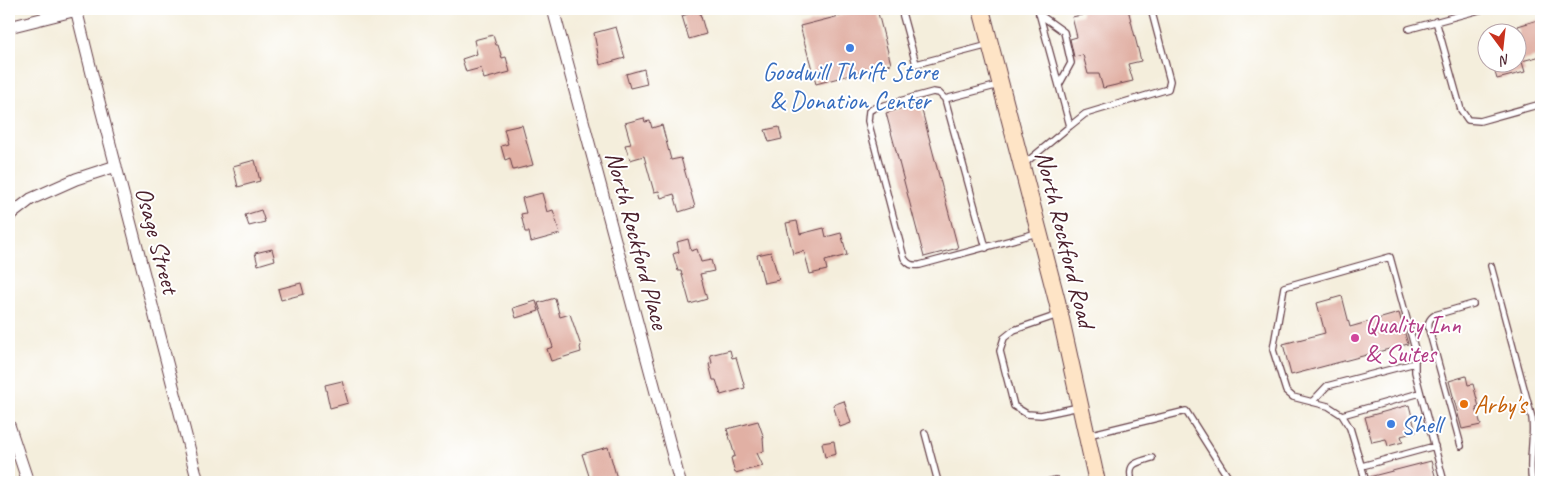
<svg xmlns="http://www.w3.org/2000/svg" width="1550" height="491" viewBox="0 0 1550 491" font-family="Caveat,sans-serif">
<rect width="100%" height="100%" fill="#fff"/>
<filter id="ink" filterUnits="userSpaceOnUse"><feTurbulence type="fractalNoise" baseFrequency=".02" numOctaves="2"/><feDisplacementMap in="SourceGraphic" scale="10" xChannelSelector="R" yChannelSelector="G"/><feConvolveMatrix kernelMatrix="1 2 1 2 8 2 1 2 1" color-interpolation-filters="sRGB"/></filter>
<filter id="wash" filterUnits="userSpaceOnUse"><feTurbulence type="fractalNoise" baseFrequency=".0096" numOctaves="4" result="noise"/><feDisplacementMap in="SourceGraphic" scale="20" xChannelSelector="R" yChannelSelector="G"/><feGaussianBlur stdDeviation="1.12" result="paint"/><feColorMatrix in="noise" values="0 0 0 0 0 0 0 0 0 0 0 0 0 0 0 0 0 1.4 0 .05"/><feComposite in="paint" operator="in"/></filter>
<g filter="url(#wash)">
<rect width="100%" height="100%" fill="#f4eedc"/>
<g id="blocks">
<path fill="#e1b0a4" d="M 867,9 L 877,9 L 891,64 L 816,84 L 800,26 Z
M 1081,9 L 1128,9 L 1141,61 L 1128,64 L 1133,81 L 1103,88 L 1099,74 L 1088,74 L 1083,55 L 1074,57 L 1070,39 L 1077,37 L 1072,17 L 1082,15 Z
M 699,10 L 706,34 L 689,39 L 682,16 Z
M 1541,19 L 1541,56 L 1518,62 L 1518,26 Z
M 616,27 L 625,58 L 600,65 L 594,33 Z
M 493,35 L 496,45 L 498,45 L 502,58 L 506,57 L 510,72 L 484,79 L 481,68 L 466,72 L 462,59 L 477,54 L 474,40 Z
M 1492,62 L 1522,62 L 1525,72 L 1497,79 Z
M 644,69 L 647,84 L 630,88 L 626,74 Z
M 920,103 L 958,248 L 924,257 L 886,113 Z
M 644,118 L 645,122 L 650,121 L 652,128 L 662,125 L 671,160 L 681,158 L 695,207 L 679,212 L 674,194 L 661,198 L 659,191 L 654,192 L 644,156 L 630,160 L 625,145 L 631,144 L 625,123 Z
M 522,125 L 533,165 L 513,170 L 510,158 L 505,160 L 501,146 L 508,144 L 504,129 Z
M 779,127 L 782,139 L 769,142 L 765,130 Z
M 255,160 L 260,181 L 238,187 L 233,166 Z
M 542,193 L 547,212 L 553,210 L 560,234 L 531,242 L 529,232 L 525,232 L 521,214 L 526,213 L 522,198 Z
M 261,210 L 265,222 L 249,226 L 245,215 Z
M 797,221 L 800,234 L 824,228 L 826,237 L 841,233 L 847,255 L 825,261 L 827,270 L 810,274 L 804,251 L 793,254 L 786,223 Z
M 688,239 L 691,251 L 697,249 L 701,262 L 711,260 L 714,271 L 700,274 L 707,299 L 690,304 L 681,271 L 678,271 L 673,254 L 679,252 L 677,242 Z
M 272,249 L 275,260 L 258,265 L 255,253 Z
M 771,252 L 779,280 L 764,283 L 757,255 Z
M 301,283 L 304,294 L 281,300 L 278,289 Z
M 1342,296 L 1350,327 L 1399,313 L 1408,344 L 1291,375 L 1283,344 L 1325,333 L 1317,303 Z
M 555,298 L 560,317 L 570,314 L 581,346 L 580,347 L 581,352 L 551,361 L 547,349 L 553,347 L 538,303 Z
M 536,301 L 539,311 L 516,318 L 513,308 Z
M 730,350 L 732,358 L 736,357 L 745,388 L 721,395 L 716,380 L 713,380 L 709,364 L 712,363 L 710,355 Z
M 1466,376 L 1468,385 L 1473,384 L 1479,407 L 1476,408 L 1481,425 L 1462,429 L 1449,381 Z
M 342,381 L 348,403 L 330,408 L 325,385 Z
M 844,401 L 851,423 L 840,427 L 833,405 Z
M 1409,405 L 1416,432 L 1401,436 L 1403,442 L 1388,446 L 1386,439 L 1372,442 L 1365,417 Z
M 758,421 L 764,438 L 763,438 L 764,451 L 757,453 L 763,466 L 735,473 L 731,458 L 735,456 L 727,429 Z
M 834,441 L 836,454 L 825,457 L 822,443 Z
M 608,447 L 618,482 L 591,482 L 582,454 Z
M 1431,461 L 1436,479 L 1423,482 L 1371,482 L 1369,477 Z"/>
</g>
</g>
<g filter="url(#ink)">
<use href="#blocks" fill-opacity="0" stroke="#643e46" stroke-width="1"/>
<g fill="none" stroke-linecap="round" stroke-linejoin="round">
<defs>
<path id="lane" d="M 901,9 L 916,64 L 989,45
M 1039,14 L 1064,32 L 1071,63 L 1059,85
M 1436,21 L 1461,110 L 1468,120 L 1480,121 L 1541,104
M 1409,29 L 1483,9
M 945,99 L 999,85
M 1070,126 L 1085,114 L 1168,89 L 1170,81 L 1151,9
M 1024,164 L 1070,126 L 1038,9
M 986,248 L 945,99 L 939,93 L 933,92 L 874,108 L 869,111 L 868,121 L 904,258 C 909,265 912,266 920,265 L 1037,233
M 1491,266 L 1532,418 C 1535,439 1528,460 1532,482
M 1058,315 L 1014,330 L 1004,338 L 1000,351 L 1014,406 L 1027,414 L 1041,415 L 1079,407
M 1312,402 L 1327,386 L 1415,363
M 1342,415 L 1420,393
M 925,433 L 938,482
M 1088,435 L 1186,411 L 1231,482
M 1461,446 L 1429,330 C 1428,322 1429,319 1435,315 L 1473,304
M 1362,466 L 1435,446
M 1048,482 L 1056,480 L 1057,482
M 1132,482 C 1127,462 1136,463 1152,458
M 1366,482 L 1350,428 L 1342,415 L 1328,406 L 1293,397 L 1286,391 L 1273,350 L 1284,287 L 1390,257 L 1415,349 L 1415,372 L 1444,482"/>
<path id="street" d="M 76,9 L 95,86 L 198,482
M 553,9 L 680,482
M 9,27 L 77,10
M 9,216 L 31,199 L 76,179 L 116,166
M 9,425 L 28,482"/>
<path id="secondary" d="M 981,9 L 1057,301 L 1097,482"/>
</defs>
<use href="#lane" stroke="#643e46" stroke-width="8"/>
<use href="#street" stroke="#643e46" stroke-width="13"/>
<use href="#secondary" stroke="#643e46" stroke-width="18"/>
<use href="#lane" stroke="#fff" stroke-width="5.5"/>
<use href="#street" stroke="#fff" stroke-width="11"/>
<use href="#secondary" stroke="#fee4c6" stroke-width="16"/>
</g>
</g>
<g fill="#3f7fe0" stroke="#fff" stroke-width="2">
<circle cx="850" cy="48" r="5"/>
<circle cx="1391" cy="424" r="5"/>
</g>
<circle fill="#d1479c" stroke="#fff" stroke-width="2" cx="1355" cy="338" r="5"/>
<circle fill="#e8710a" stroke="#fff" stroke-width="2" cx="1464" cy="404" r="5"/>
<g text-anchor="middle" stroke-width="4" stroke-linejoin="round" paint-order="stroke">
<g font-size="25" fill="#366cbe" stroke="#fff">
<text x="850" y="80">Goodwill Thrift Store<tspan x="850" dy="29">&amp; Donation Center</tspan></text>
<text x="1401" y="433" text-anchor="start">Shell</text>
</g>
<g font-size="25" fill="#4a1f2b" stroke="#fff">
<text transform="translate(1066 239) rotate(76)" y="9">North Rockford Road</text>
<text transform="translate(158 240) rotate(75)" y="9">Osage Street</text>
<text transform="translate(638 240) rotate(75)" y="9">North Rockford Place</text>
</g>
<g font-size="25" fill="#b23c85" stroke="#fff" text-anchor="start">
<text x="1365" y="333">Quality Inn<tspan x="1365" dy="29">&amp; Suites</tspan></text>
</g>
<g font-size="25" fill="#c56008" stroke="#fff" text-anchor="start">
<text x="1474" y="413">Arby's</text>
</g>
</g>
<rect width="1550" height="491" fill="none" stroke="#fff" stroke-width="30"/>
<g transform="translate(1502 48) rotate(165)"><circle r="24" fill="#ffffff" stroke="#b7a5aa"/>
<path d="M0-4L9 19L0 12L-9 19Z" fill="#c8321e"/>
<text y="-8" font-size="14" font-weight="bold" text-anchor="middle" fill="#4a1f2b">N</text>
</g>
</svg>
